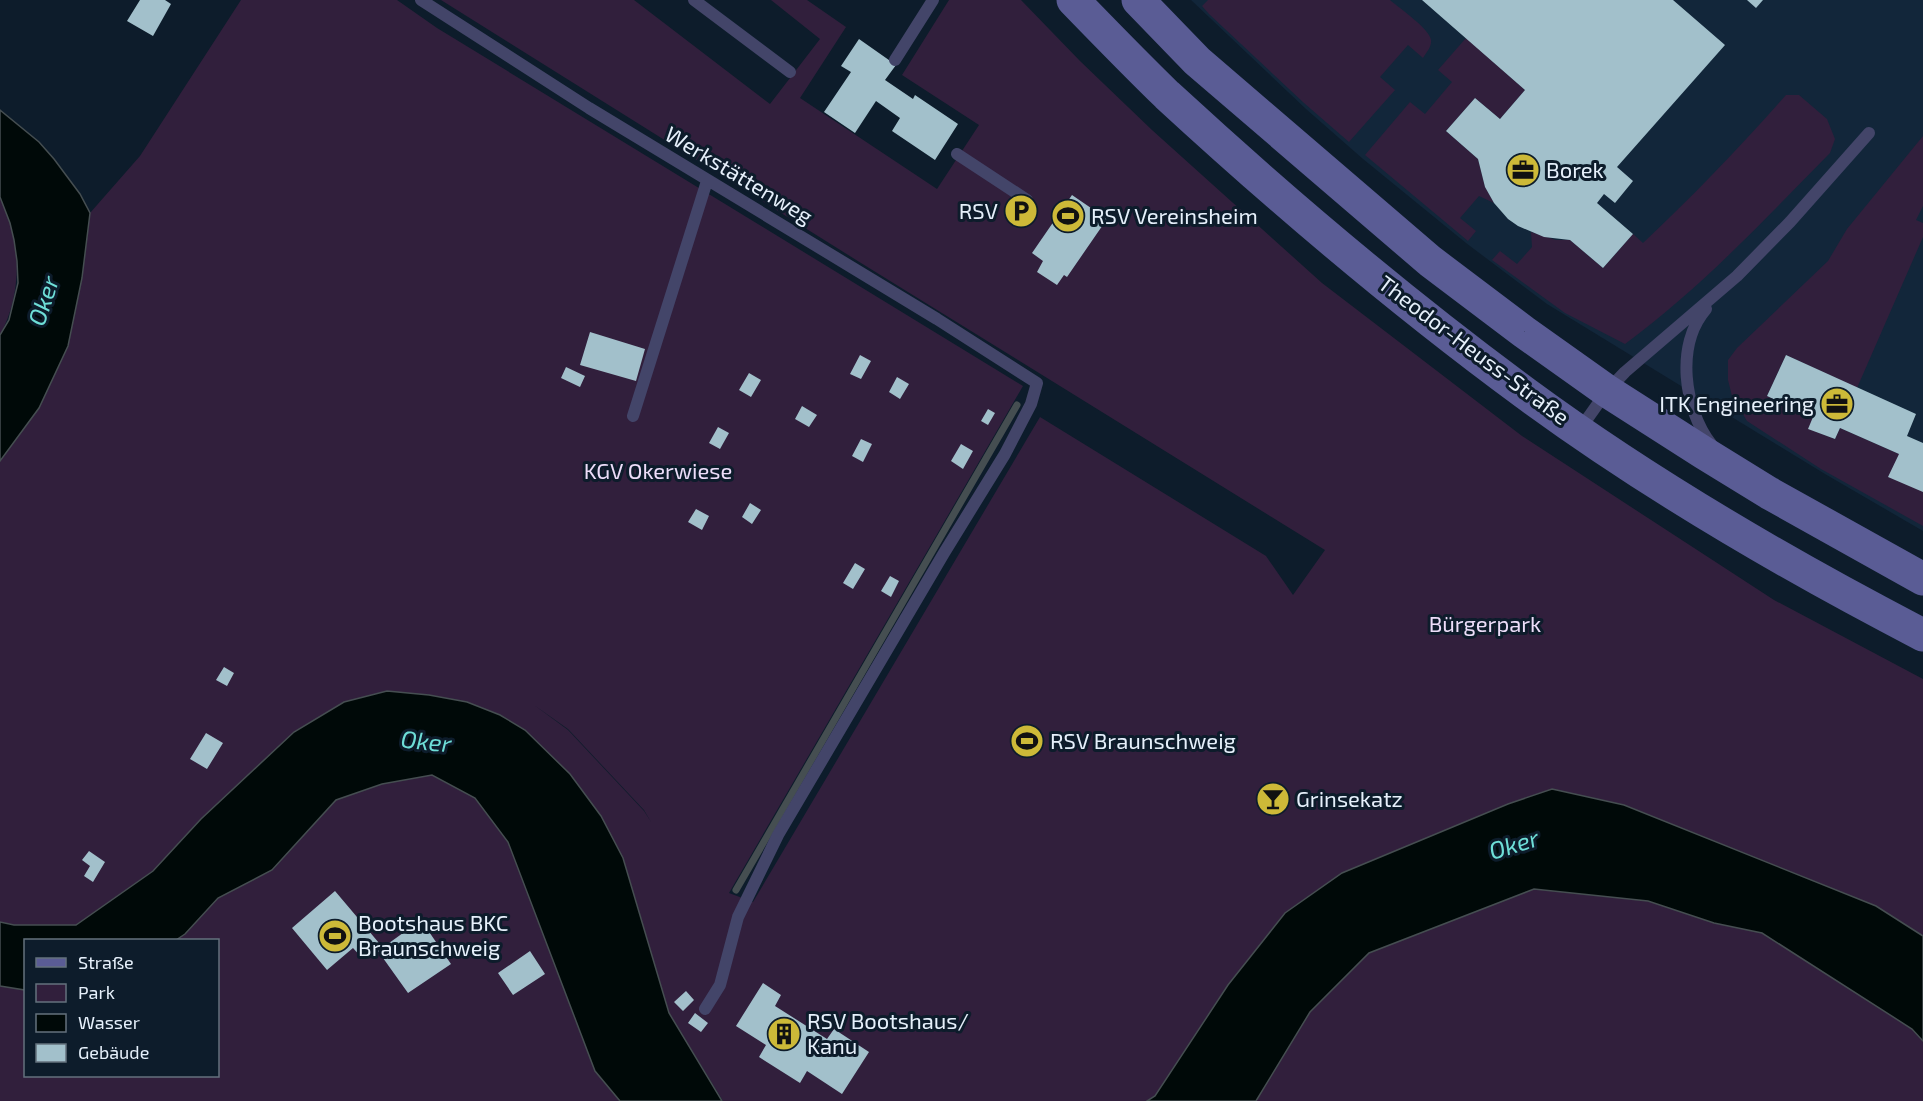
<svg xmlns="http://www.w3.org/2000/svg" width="1923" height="1101" viewBox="0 0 1923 1101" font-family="'Exo 2',sans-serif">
<rect width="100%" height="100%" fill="#0d1c2b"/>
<path fill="#12263a" d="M 1191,0 L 1923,0 L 1923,531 L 1825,474 L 1547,304 L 1466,243 L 1363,159 L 1306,109 Z"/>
<path fill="#311f3c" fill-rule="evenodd" d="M 241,0 L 397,0 L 437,28 L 1023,386 L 729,893 L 753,902 L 1040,417 L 1266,556 L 1293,595 L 1325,550 L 861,263 L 441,0 L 634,0 L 770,104 L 820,39 L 771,0 L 807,0 L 846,27 L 800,98 L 937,189 L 979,125 L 902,75 L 949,0 L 1021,0 L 1080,61 L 1152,130 L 1322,283 L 1522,436 L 1774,600 L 1923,679 L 1923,936 L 1876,906 L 1624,805 L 1552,789 L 1508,804 L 1342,873 L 1285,913 L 1228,985 L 1155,1097 L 1147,1101 L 723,1101 L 669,1013 L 623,858 L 601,816 L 500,715 L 467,702 L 429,695 L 201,819 L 153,871 L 76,925 L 14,925 L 0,922 L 0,461 L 39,408 L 68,346 L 82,278 L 90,213 L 140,156 ZM 534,705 L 568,729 L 644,810 L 651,822 L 644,811 L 568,730 Z
M 1208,0 L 1390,0 C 1399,8 1430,29 1431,40 C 1432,47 1426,53 1423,58 L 1408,45 L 1380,77 L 1395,90 L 1349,142 L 1304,103 L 1209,14 L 1202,6 Z
M 1466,38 L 1525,90 L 1500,119 L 1475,98 L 1446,131 L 1478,159 L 1485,187 L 1494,203 L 1479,196 L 1460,218 L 1476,231 L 1468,241 L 1365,155 L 1410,102 L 1425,114 L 1452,82 L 1438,70 Z
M 1786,95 L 1799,95 L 1827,119 L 1835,139 L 1830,153 C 1764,220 1701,288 1625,344 L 1565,313 L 1492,260 L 1500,251 L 1517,264 L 1532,247 L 1531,232 L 1556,240 L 1570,240 L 1603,268 L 1633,234 L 1643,243 C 1693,196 1741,146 1786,95 Z
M 1923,136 L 1923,206 L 1916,220 L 1923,223 L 1923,237 L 1857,388 L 1786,355 L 1767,396 L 1813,417 L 1809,429 L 1835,439 L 1840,428 L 1899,454 L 1923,492 L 1923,526 L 1821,469 L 1747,421 L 1732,396 L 1728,380 L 1728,360 L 1737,348 L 1828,261 L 1847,229 Z
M 0,197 C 23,237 22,296 0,335 Z
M 431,775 L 475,798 L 508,842 L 595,1070 L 620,1101 L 0,1101 L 0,986 L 25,990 L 26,1076 L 218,1076 L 218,940 L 176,940 L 185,934 L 218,898 L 272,870 L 336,800 L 382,784 Z
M 1534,889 L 1648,901 L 1714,923 L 1762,933 L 1912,1029 L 1923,1041 L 1923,1101 L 1256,1101 L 1310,1012 L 1369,953 Z"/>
<path fill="#000908" stroke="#454e51" stroke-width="1.5" d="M 0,110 L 39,142 L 54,159 L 80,194 L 90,213 L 82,278 L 68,346 L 39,408 L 0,461 L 0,335 L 9,320 L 18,283 L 17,261 L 14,240 L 10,223 L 0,197 Z
M 387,691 L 429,695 L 467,702 L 500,715 L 525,730 L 570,774 L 601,816 L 623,858 L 669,1013 L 722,1101 L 620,1101 L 595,1071 L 508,842 L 475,798 L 432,775 L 382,784 L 336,800 L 272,870 L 218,898 L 185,934 L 176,940 L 26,940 L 25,990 L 0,986 L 0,922 L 14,925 L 76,925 L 153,871 L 201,819 L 294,732 L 344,702 Z
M 1552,789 L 1624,805 L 1876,906 L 1923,936 L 1923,1041 L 1912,1029 L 1762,933 L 1714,923 L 1648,901 L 1534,889 L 1369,953 L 1310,1012 L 1256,1101 L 1147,1101 L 1155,1096 L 1228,985 L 1285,913 L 1342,873 L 1508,804 Z"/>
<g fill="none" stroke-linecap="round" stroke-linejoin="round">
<path stroke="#454e51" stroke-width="7" d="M 736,890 L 1017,405"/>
</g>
<path fill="#a2c0cb" d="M 140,0 L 165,0 L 171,4 L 153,36 L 127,21 Z
M 1422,0 L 1673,0 L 1725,45 L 1617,167 L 1633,181 L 1615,203 L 1604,194 L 1597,203 L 1633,234 L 1603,268 L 1570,240 L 1544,237 L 1518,226 L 1508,219 L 1494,203 L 1485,187 L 1478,159 L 1446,131 L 1475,98 L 1500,119 L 1525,90 Z
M 1747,0 L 1763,0 L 1756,8 Z
M 859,39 L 896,65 L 885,80 L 913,99 L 915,95 L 958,124 L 935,160 L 892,131 L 900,118 L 876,101 L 855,133 L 824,112 L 851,72 L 841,66 Z
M 1072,195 L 1107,219 L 1067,277 L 1064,275 L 1057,285 L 1037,272 L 1043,261 L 1032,253 Z
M 590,332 L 645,349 L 636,381 L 580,365 Z
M 860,355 L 871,361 L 861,379 L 850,374 Z
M 1786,355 L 1916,414 L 1907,436 L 1923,443 L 1923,492 L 1888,477 L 1899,454 L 1840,428 L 1835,439 L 1808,429 L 1813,417 L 1767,396 Z
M 566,367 L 585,376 L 580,387 L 561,378 Z
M 749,373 L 761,380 L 751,397 L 739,390 Z
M 897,377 L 909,384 L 900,399 L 889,392 Z
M 802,406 L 817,415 L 809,427 L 795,419 Z
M 988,409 L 995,413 L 988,425 L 981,421 Z
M 718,427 L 729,433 L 720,449 L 709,443 Z
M 861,439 L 872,444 L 863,462 L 852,456 Z
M 961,444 L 973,451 L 963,469 L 951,461 Z
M 750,503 L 761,510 L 752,524 L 742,517 Z
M 696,509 L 709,516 L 702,530 L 688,522 Z
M 855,563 L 865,569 L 853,589 L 843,583 Z
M 890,576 L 899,581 L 891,597 L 881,591 Z
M 224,667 L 234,673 L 227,686 L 216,680 Z
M 206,733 L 223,743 L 207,769 L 190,759 Z
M 89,851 L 105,862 L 93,882 L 84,876 L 90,866 L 82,860 Z
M 335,891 L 379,943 L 362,958 L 353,948 L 327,970 L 292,928 Z
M 421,920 L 451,964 L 408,993 L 378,951 Z
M 530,951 L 545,974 L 513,995 L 498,973 Z
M 763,983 L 781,995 L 775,1006 L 827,1039 L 834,1029 L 869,1052 L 842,1094 L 807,1071 L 800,1083 L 759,1057 L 766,1045 L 736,1026 Z
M 686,991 L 694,1000 L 683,1011 L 674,1002 Z
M 695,1013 L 708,1023 L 701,1032 L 688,1023 Z"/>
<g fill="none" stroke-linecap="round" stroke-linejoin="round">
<path stroke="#434569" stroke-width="12" d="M 421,0 L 589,108 L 937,319 L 1037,383 L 1031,404 L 1005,454 L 944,553 L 778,835 L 738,917 L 720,985 L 705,1009
M 694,0 L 790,72
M 895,60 L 933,0
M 957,154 L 1027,200
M 1706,309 C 1675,345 1684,409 1711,444
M 633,416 L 707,181
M 1580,429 L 1607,391 L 1625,372 L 1737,276 L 1790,222 L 1869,133"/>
<path stroke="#5a5c95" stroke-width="33" d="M 1073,0 C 1104,32 1135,64 1167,95 C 1281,200 1400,301 1525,393 C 1650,485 1786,564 1923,635
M 1138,0 L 1197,61 L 1430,261 L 1524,332 L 1607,391 L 1704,453 L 1769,493 L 1923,579"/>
</g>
<defs>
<symbol id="office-disc" viewBox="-11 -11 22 22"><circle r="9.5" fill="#cdb938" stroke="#0d1c2b"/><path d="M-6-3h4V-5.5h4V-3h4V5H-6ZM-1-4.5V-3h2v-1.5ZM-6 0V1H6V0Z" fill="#111"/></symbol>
<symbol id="parking-disc" viewBox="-11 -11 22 22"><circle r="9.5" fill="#cdb938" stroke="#0d1c2b"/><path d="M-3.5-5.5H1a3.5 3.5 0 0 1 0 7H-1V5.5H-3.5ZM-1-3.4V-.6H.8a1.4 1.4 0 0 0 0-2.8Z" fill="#111"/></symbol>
<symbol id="stadium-disc" viewBox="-11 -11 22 22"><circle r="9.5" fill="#cdb938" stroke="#0d1c2b"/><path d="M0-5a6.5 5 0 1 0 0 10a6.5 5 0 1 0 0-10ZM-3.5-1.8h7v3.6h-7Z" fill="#111"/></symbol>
<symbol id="bar-disc" viewBox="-11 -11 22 22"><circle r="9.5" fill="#cdb938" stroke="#0d1c2b"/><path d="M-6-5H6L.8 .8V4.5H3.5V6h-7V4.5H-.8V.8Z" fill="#111"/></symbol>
<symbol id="building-disc" viewBox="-11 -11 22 22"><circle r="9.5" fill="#cdb938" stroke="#0d1c2b"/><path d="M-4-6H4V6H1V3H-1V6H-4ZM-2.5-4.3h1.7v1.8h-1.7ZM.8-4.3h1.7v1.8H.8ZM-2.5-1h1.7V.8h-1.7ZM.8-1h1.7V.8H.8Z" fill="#111"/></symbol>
</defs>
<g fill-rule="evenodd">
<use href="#office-disc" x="1504" y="151" width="38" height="38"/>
<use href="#parking-disc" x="1002" y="192" width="38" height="38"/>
<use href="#stadium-disc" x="1049" y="197" width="38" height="38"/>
<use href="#office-disc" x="1818" y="385" width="38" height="38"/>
<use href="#stadium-disc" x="1008" y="722" width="38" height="38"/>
<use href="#bar-disc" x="1254" y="780" width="38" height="38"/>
<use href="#stadium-disc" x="316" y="917" width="38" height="38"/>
<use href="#building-disc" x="765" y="1015" width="38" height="38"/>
</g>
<g text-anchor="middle" stroke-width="6" stroke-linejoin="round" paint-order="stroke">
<g font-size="22" fill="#e6f0fb" stroke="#0d1c2b" text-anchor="start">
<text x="1546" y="178">Borek</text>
<text x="998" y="219" text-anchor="end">RSV</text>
<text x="1091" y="224">RSV Vereinsheim</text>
<text x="1814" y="412" text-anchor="end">ITK Engineering</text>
<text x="1050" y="749">RSV Braunschweig</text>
<text x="1296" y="807">Grinsekatz</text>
<text x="358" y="931">Bootshaus BKC<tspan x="358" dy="25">Braunschweig</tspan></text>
<text x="807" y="1029">RSV Bootshaus/<tspan x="807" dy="25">Kanu</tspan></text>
</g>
<g font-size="22" fill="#e6f0fb" stroke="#0d1c2b">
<text transform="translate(739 175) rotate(31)" y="8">Werkstättenweg</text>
<text transform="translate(1474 350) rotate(37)" y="8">Theodor-Heuss-Straße</text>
</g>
<g font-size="22" fill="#edddf9" stroke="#0d1c2b">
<text x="658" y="479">KGV Okerwiese</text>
<text x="1485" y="632">Bürgerpark</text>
</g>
<g font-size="24" font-style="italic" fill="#6eded7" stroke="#0d1c2b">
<text transform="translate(44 301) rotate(-72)" y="8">Oker</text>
<text transform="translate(426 742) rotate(6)" y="8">Oker</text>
<text transform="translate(1514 845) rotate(-17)" y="8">Oker</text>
</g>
</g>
<rect x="24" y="939" width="195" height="138" fill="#0d1c2b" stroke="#64717e" stroke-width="1.5"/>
<rect x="36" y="958" width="30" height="9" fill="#5a5c95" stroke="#64717e" stroke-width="1.5"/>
<text x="78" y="969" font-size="18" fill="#e6f0fb">Straße</text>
<rect x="36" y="984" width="30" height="18" fill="#311f3c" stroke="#64717e" stroke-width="1.5"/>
<text x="78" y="999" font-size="18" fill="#e6f0fb">Park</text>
<rect x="36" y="1014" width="30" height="18" fill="#000908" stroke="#64717e" stroke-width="1.5"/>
<text x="78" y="1029" font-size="18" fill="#e6f0fb">Wasser</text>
<rect x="36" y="1044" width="30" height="18" fill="#a2c0cb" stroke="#64717e" stroke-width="1.5"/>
<text x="78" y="1059" font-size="18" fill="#e6f0fb">Gebäude</text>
</svg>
